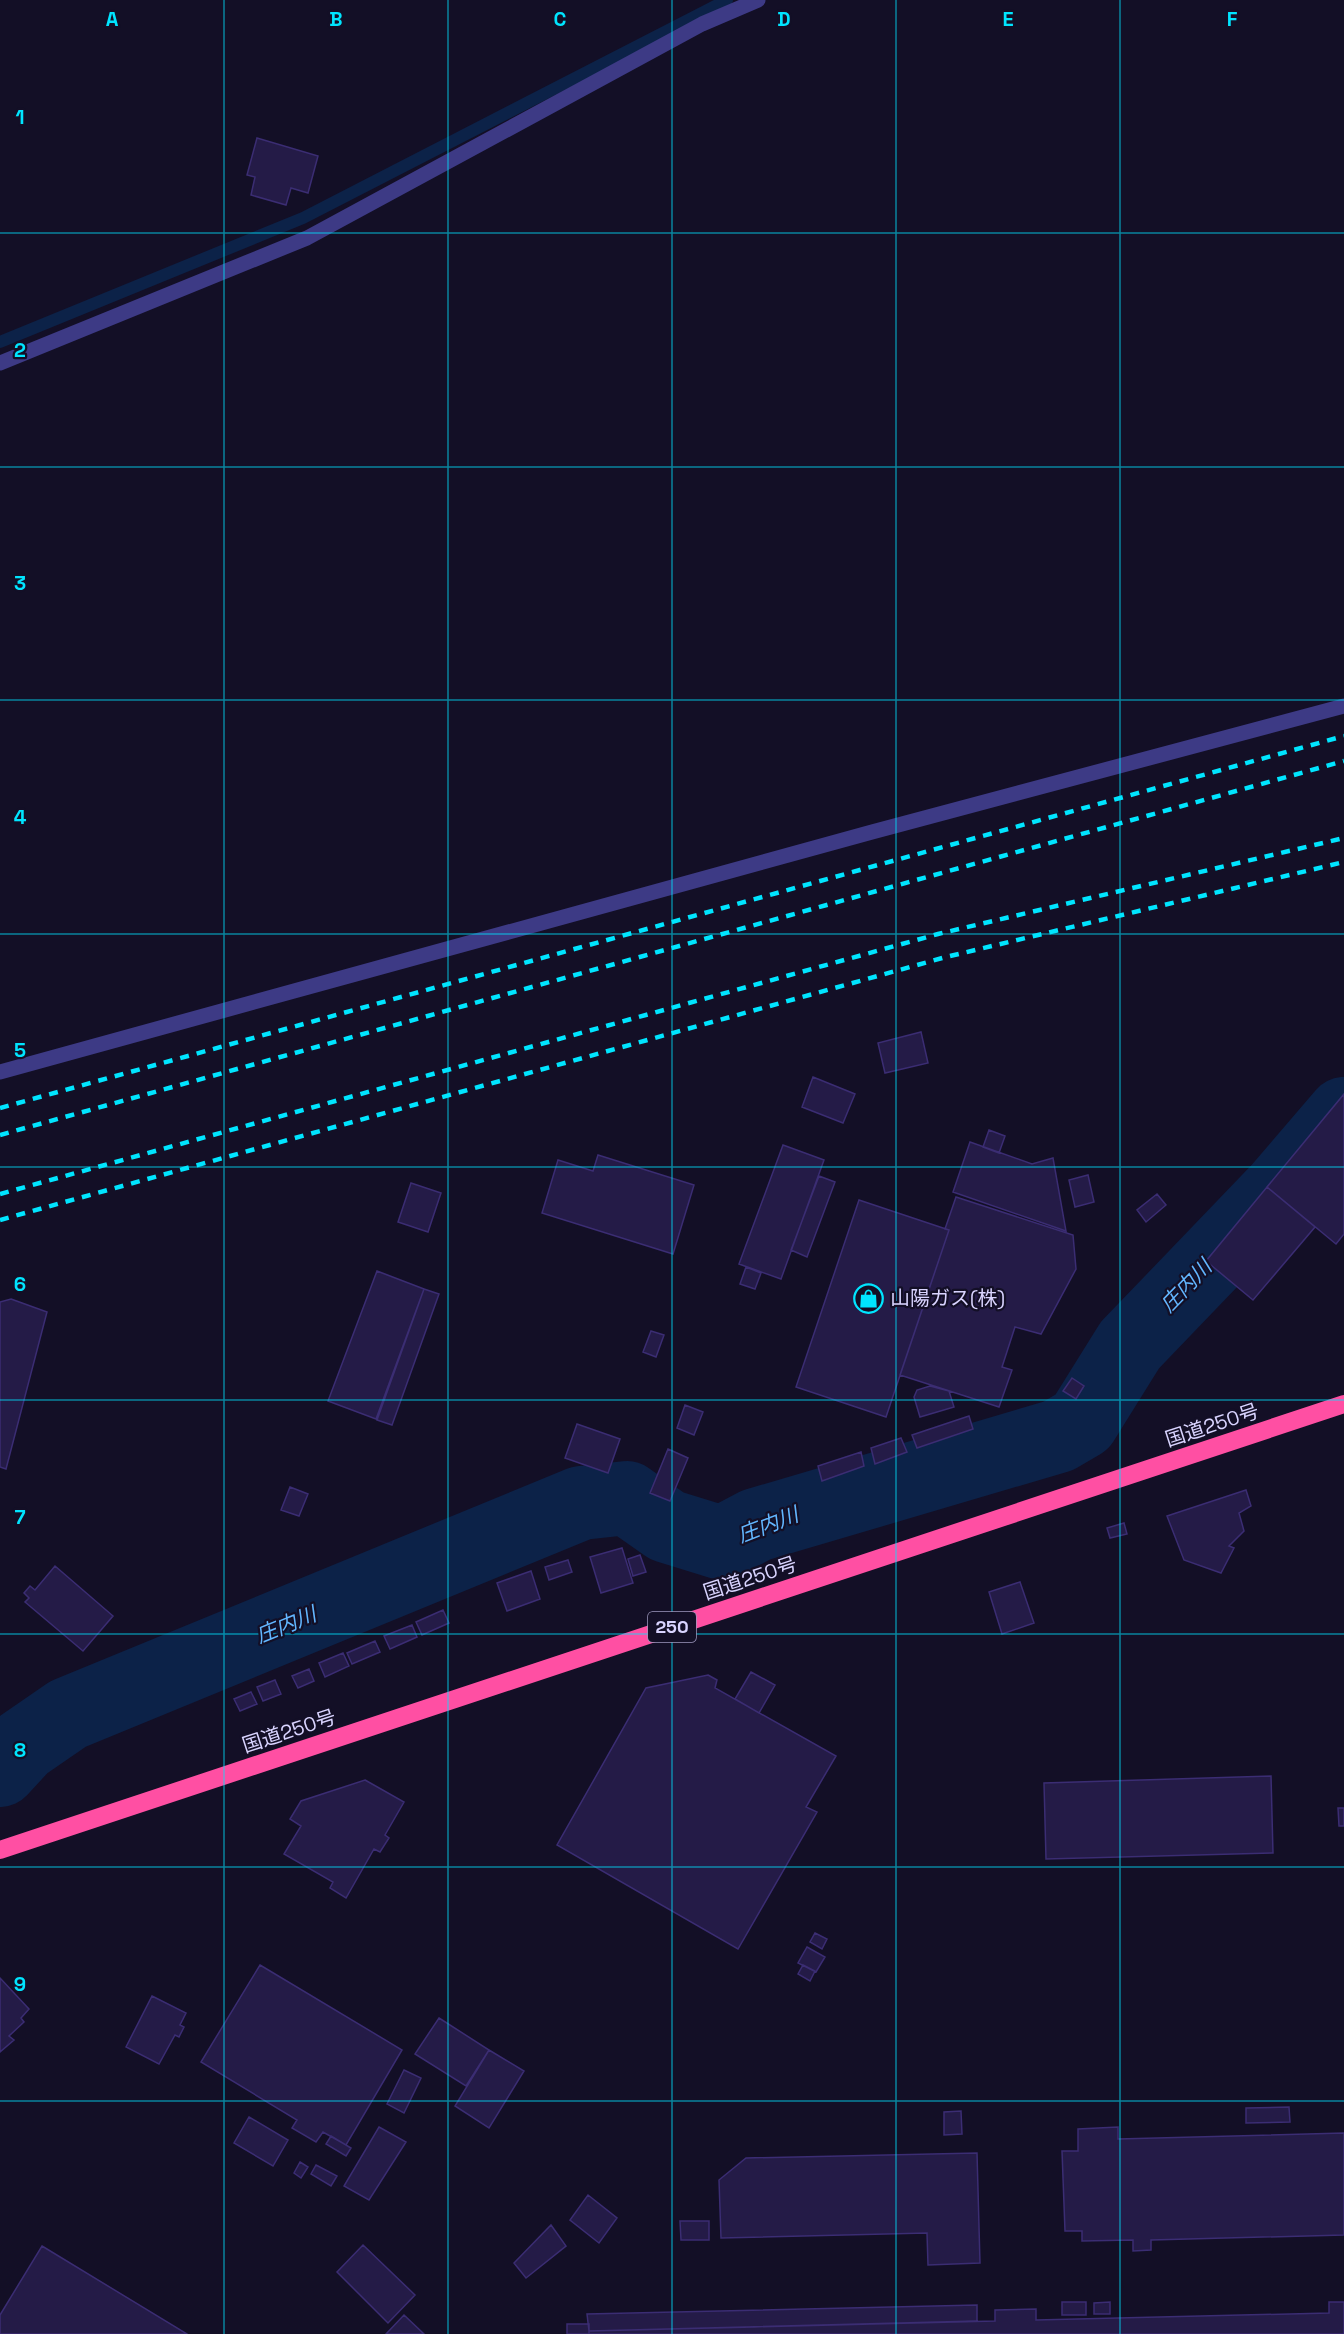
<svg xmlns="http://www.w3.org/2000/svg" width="1344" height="2334" viewBox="0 0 1344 2334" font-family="'Space Grotesk','Noto Sans JP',sans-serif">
<rect width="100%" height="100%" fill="#130f26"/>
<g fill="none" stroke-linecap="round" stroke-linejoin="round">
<path stroke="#0c2248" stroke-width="12" d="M 0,342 L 303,218 L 727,0"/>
<path stroke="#0c2248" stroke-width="74" d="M 0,1770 L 23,1745 L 68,1714 L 581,1503 L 627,1498 L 667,1526 L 722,1543 L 756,1525 L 1058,1436 L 1082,1422 L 1130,1345 L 1278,1191 L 1344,1114"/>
</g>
<path fill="#241b47" stroke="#3b2d73" stroke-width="1.5" d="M 257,138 L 318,156 L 308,193 L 291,188 L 286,205 L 251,195 L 255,177 L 247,175 Z
M 921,1032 L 928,1063 L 885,1073 L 878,1043 Z
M 813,1077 L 855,1094 L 843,1123 L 802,1107 Z
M 1344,1094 L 1344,1234 L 1336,1244 L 1267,1187 Z
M 989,1130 L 1005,1136 L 999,1153 L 983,1147 Z
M 970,1142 L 1032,1164 L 1053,1158 L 1066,1231 L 953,1192 Z
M 783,1145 L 824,1160 L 781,1279 L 739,1264 Z
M 598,1155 L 694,1185 L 673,1254 L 542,1213 L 558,1160 L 593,1171 Z
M 1088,1175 L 1094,1202 L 1075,1207 L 1069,1180 Z
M 819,1176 L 835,1182 L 807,1257 L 791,1250 Z
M 411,1183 L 441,1193 L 428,1232 L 398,1222 Z
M 1267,1187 L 1315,1227 L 1253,1300 L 1206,1261 Z
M 1157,1194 L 1166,1205 L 1146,1222 L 1137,1210 Z
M 956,1197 L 1073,1235 L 1076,1269 L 1041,1334 L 1015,1327 L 1002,1367 L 1012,1370 L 999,1407 L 900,1375 L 949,1230 L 945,1229 Z
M 859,1200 L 949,1230 L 886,1417 L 796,1387 Z
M 746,1267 L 761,1273 L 755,1289 L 740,1284 Z
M 377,1271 L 424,1289 L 376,1419 L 328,1401 Z
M 424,1289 L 439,1294 L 392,1425 L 377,1420 Z
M 11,1299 L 47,1312 L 6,1469 L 0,1467 L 0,1302 Z
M 651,1331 L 664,1335 L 656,1357 L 643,1352 Z
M 1072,1378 L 1084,1386 L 1076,1399 L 1063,1391 Z
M 930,1386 L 949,1391 L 954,1407 L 920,1417 L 914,1397 L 917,1390 Z
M 685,1405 L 703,1412 L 694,1435 L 677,1428 Z
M 969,1416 L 973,1429 L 917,1448 L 912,1435 Z
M 577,1424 L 620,1439 L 608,1473 L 565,1458 Z
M 901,1438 L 907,1452 L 875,1464 L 871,1448 Z
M 668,1449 L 688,1458 L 670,1501 L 650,1493 Z
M 861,1452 L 864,1466 L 822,1481 L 818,1466 Z
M 290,1487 L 308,1494 L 299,1516 L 281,1510 Z
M 1246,1490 L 1251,1506 L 1239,1513 L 1244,1531 L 1229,1546 L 1234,1548 L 1221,1573 L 1184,1560 L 1167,1516 Z
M 1124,1523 L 1127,1534 L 1110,1538 L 1107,1528 Z
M 622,1548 L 633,1583 L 601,1593 L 590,1557 Z
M 640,1555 L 646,1572 L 633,1576 L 628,1559 Z
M 568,1560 L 572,1572 L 549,1580 L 545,1567 Z
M 55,1566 L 113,1616 L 83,1651 L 25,1602 L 29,1598 L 24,1593 L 30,1586 L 35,1590 Z
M 531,1571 L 540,1599 L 507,1611 L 497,1583 Z
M 1020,1582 L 1034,1623 L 1002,1634 L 989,1592 Z
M 443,1610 L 449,1623 L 422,1635 L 416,1622 Z
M 412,1625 L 417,1637 L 390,1649 L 384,1636 Z
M 375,1641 L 380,1652 L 352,1664 L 347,1653 Z
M 343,1653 L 349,1666 L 325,1677 L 319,1663 Z
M 309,1669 L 314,1681 L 298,1688 L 292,1676 Z
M 751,1672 L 775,1685 L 759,1713 L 735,1699 Z
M 708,1675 L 717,1680 L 715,1688 L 836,1756 L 806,1807 L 817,1812 L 738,1949 L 557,1845 L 646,1688 Z
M 275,1680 L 281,1694 L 263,1701 L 257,1687 Z
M 251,1692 L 257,1704 L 240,1711 L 234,1699 Z
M 1271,1776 L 1273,1853 L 1046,1859 L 1044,1783 Z
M 365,1780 L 404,1802 L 385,1835 L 389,1838 L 380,1852 L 374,1849 L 346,1898 L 330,1888 L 333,1882 L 284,1854 L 301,1826 L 290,1819 L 301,1801 Z
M 1338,1808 L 1344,1808 L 1344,1826 L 1339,1826 Z
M 815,1933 L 827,1939 L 822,1949 L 810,1942 Z
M 807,1947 L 825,1957 L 816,1972 L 798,1963 Z
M 260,1965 L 402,2050 L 346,2145 L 323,2132 L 316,2142 L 292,2128 L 297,2120 L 201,2062 Z
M 803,1965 L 815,1971 L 810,1981 L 798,1974 Z
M 0,1978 L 29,2009 L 21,2018 L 24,2022 L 9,2036 L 14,2040 L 0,2052 Z
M 152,1996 L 186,2013 L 180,2025 L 184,2027 L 179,2037 L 175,2035 L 159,2064 L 126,2047 Z
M 439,2018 L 489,2050 L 466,2086 L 415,2054 Z
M 489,2050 L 524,2071 L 489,2128 L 455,2106 Z
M 404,2070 L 421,2078 L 404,2113 L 387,2104 Z
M 1289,2107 L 1290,2122 L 1246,2123 L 1246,2108 Z
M 961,2111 L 962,2134 L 944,2135 L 944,2112 Z
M 249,2117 L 288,2140 L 273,2166 L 234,2143 Z
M 379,2127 L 406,2142 L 369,2200 L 344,2186 Z
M 1118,2127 L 1118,2139 L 1344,2133 L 1344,2235 L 1151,2240 L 1151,2250 L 1133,2251 L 1133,2240 L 1082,2241 L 1082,2231 L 1065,2231 L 1062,2151 L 1078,2151 L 1078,2129 Z
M 331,2136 L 351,2148 L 346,2156 L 326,2144 Z
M 977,2153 L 980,2263 L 928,2265 L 927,2233 L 721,2238 L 719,2180 L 746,2158 Z
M 300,2162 L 308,2167 L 301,2178 L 294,2173 Z
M 316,2165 L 337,2176 L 331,2186 L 311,2174 Z
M 588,2195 L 617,2218 L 599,2243 L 570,2220 Z
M 680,2221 L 709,2221 L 709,2240 L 681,2240 Z
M 551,2225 L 566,2246 L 526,2278 L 514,2263 Z
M 363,2245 L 415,2295 L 388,2323 L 337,2272 Z
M 42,2246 L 187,2334 L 0,2334 L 0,2315 Z
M 1062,2302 L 1086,2302 L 1086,2315 L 1062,2315 Z
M 1110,2302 L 1110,2314 L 1094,2314 L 1094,2303 Z
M 1329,2302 L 1344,2302 L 1344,2334 L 589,2334 L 589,2331 L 995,2321 L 995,2310 L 1036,2309 L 1036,2320 L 1329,2313 Z
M 977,2305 L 977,2321 L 589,2331 L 587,2314 Z
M 404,2315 L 424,2334 L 386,2334 Z
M 567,2324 L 589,2324 L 589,2334 L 567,2334 Z"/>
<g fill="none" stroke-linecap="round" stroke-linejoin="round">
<path stroke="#3d3a85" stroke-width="15" d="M 0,363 L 307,238 L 702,24 L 758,0
M 0,1072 L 872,832 L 1344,706"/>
<path stroke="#ff4fa3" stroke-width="18" d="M 0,1850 L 1344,1404"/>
<path stroke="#00e5ff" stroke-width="4.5" stroke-dasharray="9 8" stroke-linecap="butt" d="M 0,1108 L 1344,736
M 0,1135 L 1344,761
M 0,1194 L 938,934 L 1344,838
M 0,1220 L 946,957 L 1344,862"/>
</g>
<path fill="none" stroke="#00e5ff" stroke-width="1.5" stroke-opacity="0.55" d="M 224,0 L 224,2334M 448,0 L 448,2334M 672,0 L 672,2334M 896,0 L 896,2334M 1120,0 L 1120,2334M 0,233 L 1344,233M 0,467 L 1344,467M 0,700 L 1344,700M 0,934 L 1344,934M 0,1167 L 1344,1167M 0,1400 L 1344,1400M 0,1634 L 1344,1634M 0,1867 L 1344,1867M 0,2101 L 1344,2101"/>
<defs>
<symbol id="shop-ring" viewBox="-11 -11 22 22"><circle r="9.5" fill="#130f26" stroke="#00e5ff" stroke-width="1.5"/><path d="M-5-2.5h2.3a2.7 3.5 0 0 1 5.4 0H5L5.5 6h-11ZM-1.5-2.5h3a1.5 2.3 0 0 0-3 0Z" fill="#00e5ff"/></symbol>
</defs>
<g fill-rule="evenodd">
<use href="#shop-ring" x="852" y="1282" width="33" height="33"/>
</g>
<g text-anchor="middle" stroke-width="4.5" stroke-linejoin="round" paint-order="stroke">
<rect fill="#130f26" stroke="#9e99be" stroke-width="1.5" x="648" y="1612" width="48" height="30" rx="4.5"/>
<g font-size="18" font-weight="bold" fill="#d9d4ff">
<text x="672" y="1633">250</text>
</g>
<g font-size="20" fill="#d9d4ff" stroke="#130f26" text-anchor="start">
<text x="890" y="1305">山陽ガス(株)</text>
</g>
<g font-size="20" fill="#d9d4ff" stroke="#130f26">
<text transform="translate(1212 1425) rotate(-18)" y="7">国道250号</text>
<text transform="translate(750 1578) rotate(-18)" y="7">国道250号</text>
<text transform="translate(289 1731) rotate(-18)" y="7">国道250号</text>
</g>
<g font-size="21" font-style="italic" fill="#62b6ff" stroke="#130f26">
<text transform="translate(1186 1286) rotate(-46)" y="7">庄内川</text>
<text transform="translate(768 1525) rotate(-21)" y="7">庄内川</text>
<text transform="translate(286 1625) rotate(-22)" y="7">庄内川</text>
</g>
</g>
<g font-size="20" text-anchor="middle" font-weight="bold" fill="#00e5ff" stroke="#130f26" stroke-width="4.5" stroke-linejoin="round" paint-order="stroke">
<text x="112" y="26">A</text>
<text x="336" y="26">B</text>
<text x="560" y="26">C</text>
<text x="784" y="26">D</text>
<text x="1008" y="26">E</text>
<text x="1232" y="26">F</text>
<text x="20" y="124">1</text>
<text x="20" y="357">2</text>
<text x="20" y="590">3</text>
<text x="20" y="824">4</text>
<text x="20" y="1057">5</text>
<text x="20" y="1291">6</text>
<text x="20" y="1524">7</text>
<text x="20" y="1757">8</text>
<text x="20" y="1991">9</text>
</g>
</svg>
